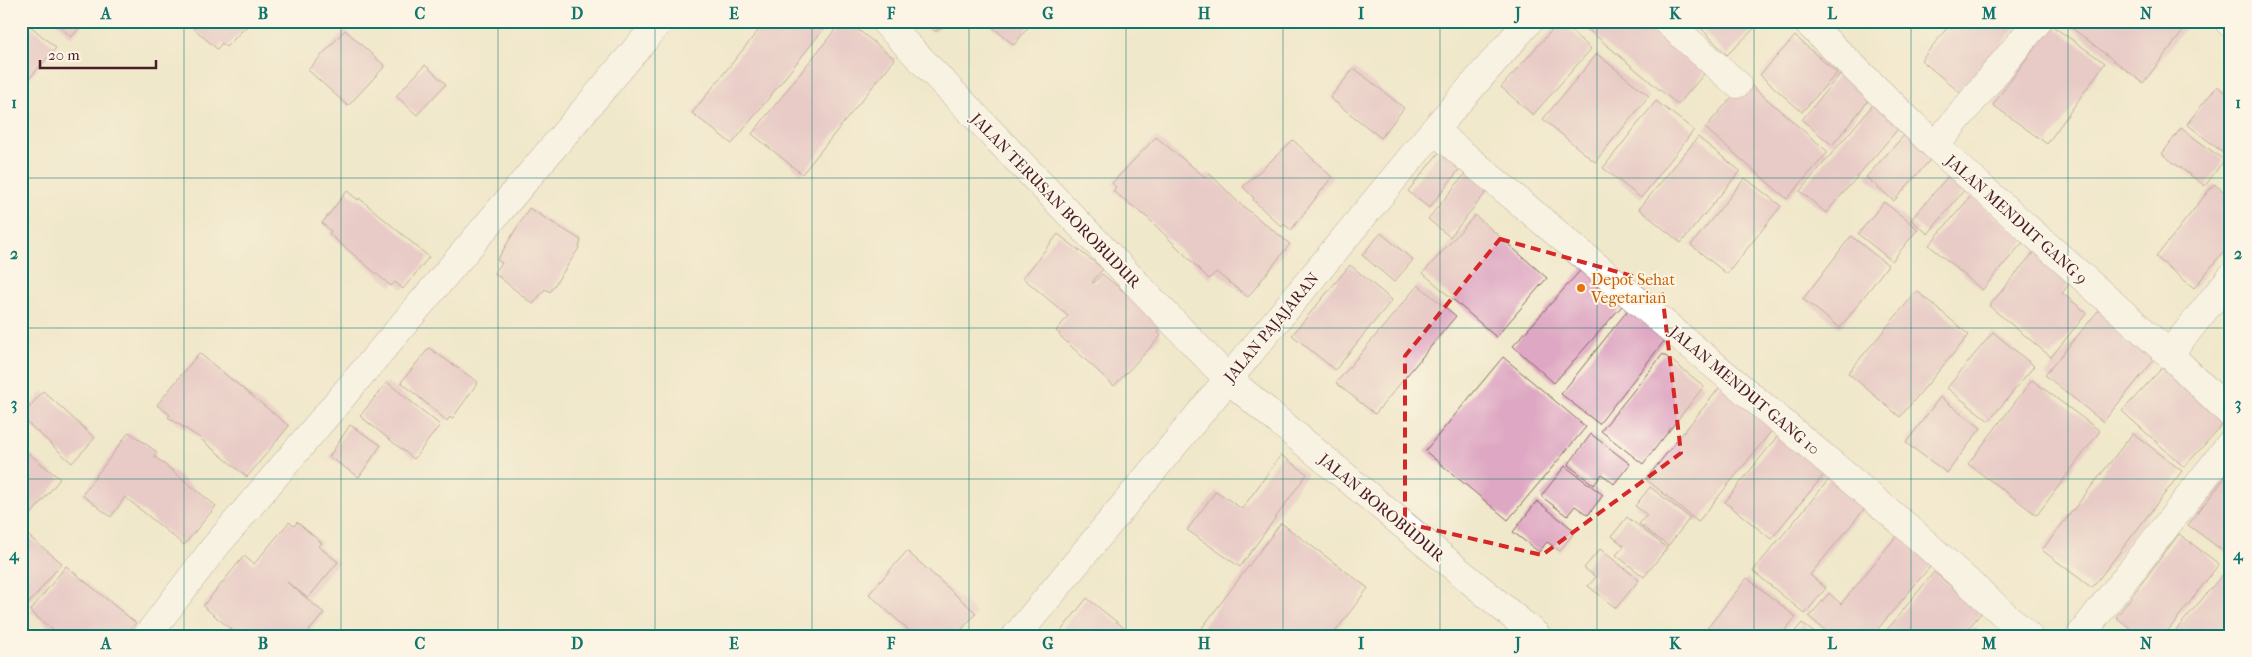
<svg xmlns="http://www.w3.org/2000/svg" width="2252" height="657" viewBox="0 0 2252 657" font-family="'IM FELL French Canon',serif">
<rect width="100%" height="100%" fill="#fcf5e5"/>
<filter id="ink" filterUnits="userSpaceOnUse"><feTurbulence type="fractalNoise" baseFrequency=".02" numOctaves="2"/><feDisplacementMap in="SourceGraphic" scale="10" xChannelSelector="R" yChannelSelector="G"/><feConvolveMatrix kernelMatrix="1 2 1 2 8 2 1 2 1" color-interpolation-filters="sRGB"/></filter>
<filter id="wash" filterUnits="userSpaceOnUse"><feTurbulence type="fractalNoise" baseFrequency=".0096" numOctaves="4" result="noise"/><feDisplacementMap in="SourceGraphic" scale="20" xChannelSelector="R" yChannelSelector="G"/><feGaussianBlur stdDeviation="1.12" result="paint"/><feColorMatrix in="noise" values="0 0 0 0 0 0 0 0 0 0 0 0 0 0 0 0 0 1.4 0 .05"/><feComposite in="paint" operator="in"/></filter>
<g filter="url(#wash)">
<rect width="100%" height="100%" fill="#f0e8cb"/>
<g id="blocks">
<path fill="#dea7c3" d="M 54,21 L 86,21 L 71,37 Z
M 193,21 L 241,21 L 246,27 L 226,47 L 222,43 L 217,49 L 190,25 Z
M 766,21 L 830,21 L 732,144 L 692,113 Z
M 842,21 L 847,21 L 895,59 L 802,174 L 752,134 Z
M 922,21 L 945,21 L 936,32 Z
M 985,21 L 1033,21 L 1014,45 Z
M 1560,21 L 1591,49 L 1533,115 L 1501,87 Z
M 1578,21 L 1653,21 L 1709,68 L 1678,105 Z
M 1694,21 L 1762,21 L 1727,55 Z
M 1953,21 L 2020,21 L 1963,95 L 1921,60 Z
M 2063,21 L 2191,21 L 2143,83 Z
M 28,24 L 56,48 L 21,88 L 21,32 Z
M 2051,25 L 2105,63 L 2047,144 L 1993,105 Z
M 345,30 L 385,66 L 348,106 L 308,70 Z
M 1795,36 L 1837,73 L 1802,112 L 1760,75 Z
M 1597,54 L 1649,96 L 1595,162 L 1543,119 Z
M 425,65 L 446,84 L 417,115 L 396,96 Z
M 1354,68 L 1404,108 L 1381,138 L 1330,98 Z
M 1844,69 L 1874,94 L 1832,145 L 1802,120 Z
M 1746,81 L 1828,152 L 1787,199 L 1705,128 Z
M 2217,86 L 2231,97 L 2231,159 L 2187,124 Z
M 1878,99 L 1904,122 L 1826,213 L 1800,191 Z
M 1656,101 L 1694,130 L 1641,198 L 1603,168 Z
M 2181,128 L 2224,160 L 2205,186 L 2162,154 Z
M 1909,130 L 1936,153 L 1894,201 L 1866,177 Z
M 1156,137 L 1205,177 L 1209,173 L 1239,203 L 1290,244 L 1248,297 L 1216,272 L 1209,279 L 1148,218 L 1113,191 L 1116,187 L 1112,183 Z
M 1698,137 L 1740,171 L 1681,243 L 1639,209 Z
M 1293,140 L 1332,177 L 1291,230 L 1284,224 L 1282,227 L 1253,200 L 1254,198 L 1243,187 Z
M 1445,145 L 1465,162 L 1429,208 L 1408,191 Z
M 1470,168 L 1492,185 L 1450,237 L 1428,219 Z
M 1954,169 L 1970,183 L 1928,234 L 1911,220 Z
M 1745,178 L 1781,206 L 1727,274 L 1691,245 Z
M 2214,184 L 2231,197 L 2231,242 L 2194,288 L 2156,257 Z
M 347,191 L 358,200 L 359,198 L 429,257 L 403,289 L 395,282 L 391,286 L 329,234 L 331,231 L 322,223 Z
M 1971,196 L 2024,241 L 1982,290 L 1929,245 Z
M 1884,202 L 1918,229 L 1892,261 L 1858,234 Z
M 529,208 L 581,240 L 579,248 L 550,292 L 545,289 L 533,304 L 494,273 L 502,263 L 497,260 Z
M 1475,215 L 1547,278 L 1496,337 L 1423,273 Z
M 1381,233 L 1413,260 L 1394,282 L 1362,255 Z
M 1058,234 L 1103,269 L 1092,282 L 1094,283 L 1102,274 L 1165,324 L 1158,332 L 1161,336 L 1114,386 L 1059,335 L 1060,334 L 1056,331 L 1068,316 L 1023,278 Z
M 1851,236 L 1888,265 L 1840,328 L 1803,299 Z
M 2037,248 L 2074,278 L 2062,293 L 2087,313 L 2051,357 L 1989,306 Z
M 1587,263 L 1628,299 L 1554,383 L 1513,346 Z
M 1350,265 L 1392,300 L 1335,370 L 1292,335 Z
M 1418,285 L 1456,316 L 1375,414 L 1336,383 Z
M 1917,291 L 1969,335 L 1900,417 L 1848,373 Z
M 2102,306 L 2159,354 L 2103,422 L 2045,375 Z
M 1628,310 L 1665,340 L 1599,424 L 1561,394 Z
M 1993,332 L 2034,366 L 1989,421 L 1947,388 Z
M 429,348 L 478,382 L 452,419 L 450,417 L 447,421 L 401,382 Z
M 199,353 L 289,426 L 247,477 L 197,436 L 168,417 L 170,415 L 157,405 Z
M 1663,354 L 1704,386 L 1643,464 L 1601,431 Z
M 1503,357 L 1586,427 L 1508,520 L 1425,451 Z
M 2165,365 L 2225,422 L 2184,467 L 2122,411 Z
M 2032,380 L 2100,431 L 2037,515 L 1968,464 Z
M 1725,381 L 1778,423 L 1698,522 L 1646,479 Z
M 387,382 L 440,425 L 414,459 L 360,416 Z
M 43,391 L 95,438 L 72,463 L 21,417 Z
M 1940,397 L 1981,428 L 1947,473 L 1906,443 Z
M 350,425 L 381,445 L 359,477 L 329,457 Z
M 129,432 L 157,452 L 154,456 L 216,506 L 184,545 L 125,497 L 111,517 L 82,495 Z
M 1780,433 L 1827,471 L 1771,539 L 1725,502 Z
M 2133,433 L 2182,471 L 2092,588 L 2042,550 Z
M 1591,434 L 1630,464 L 1614,484 L 1602,474 L 1594,485 L 1568,465 Z
M 21,447 L 60,479 L 25,522 L 23,519 L 21,521 Z
M 1281,455 L 1307,474 L 1240,567 L 1187,530 L 1216,491 L 1242,509 Z
M 1565,466 L 1603,495 L 1588,515 L 1575,506 L 1567,516 L 1541,496 Z
M 2231,470 L 2231,555 L 2230,556 L 2188,525 Z
M 1835,472 L 1870,502 L 1810,575 L 1826,588 L 1805,614 L 1753,571 Z
M 1650,487 L 1690,518 L 1668,546 L 1639,524 L 1647,515 L 1635,506 Z
M 1537,501 L 1575,531 L 1560,551 L 1547,542 L 1539,552 L 1513,532 Z
M 1627,517 L 1667,548 L 1644,577 L 1616,555 L 1624,546 L 1612,536 Z
M 289,522 L 294,526 L 297,522 L 322,543 L 318,546 L 338,562 L 308,598 L 287,582 L 324,613 L 305,636 L 239,636 L 203,606 L 244,556 L 254,564 Z
M 1281,523 L 1368,588 L 1332,636 L 1196,636 Z
M 21,530 L 62,563 L 25,608 L 21,605 Z
M 1899,533 L 1934,562 L 1872,636 L 1832,636 L 1809,617 L 1829,593 L 1841,604 Z
M 2179,534 L 2219,564 L 2164,636 L 2140,636 L 2116,617 Z
M 1600,549 L 1639,580 L 1616,608 L 1588,586 L 1596,577 L 1584,568 Z
M 907,551 L 976,613 L 956,636 L 915,636 L 869,594 Z
M 66,566 L 136,623 L 125,636 L 60,636 L 30,611 Z
M 1934,572 L 1982,612 L 1962,636 L 1882,636 Z
M 2223,574 L 2231,580 L 2231,636 L 2171,636 Z
M 1747,578 L 1796,617 L 1780,636 L 1701,636 Z
M 1087,598 L 1134,636 L 1057,636 Z
M 1802,623 L 1818,636 L 1791,636 Z
M 1974,627 L 1985,636 L 1967,636 Z"/>
</g>
</g>
<g filter="url(#ink)">
<use href="#blocks" fill-opacity="0" stroke="#846563" stroke-width="1"/>
<g fill="none" stroke-linecap="round" stroke-linejoin="round">
<defs>
<path id="minor" d="M 884,21 L 1228,379 L 1537,636
M 1666,21 L 1737,84
M 1806,21 L 1935,146 L 2169,354 L 2231,414
M 2228,21 L 2231,24
M 1434,130 L 1907,527 L 2028,636
M 1935,146 L 2038,21
M 2169,354 L 2231,277
M 147,636 L 214,548 L 660,21
M 1016,636 L 1434,130 L 1529,21
M 2080,636 L 2231,443"/>
</defs>
<use href="#minor" stroke="#846563" stroke-width="29"/>
<use href="#minor" stroke="#fff" stroke-width="28"/>
</g>
</g>
<path d="M0 0H2252V657H0ZM 1500,239 L 1661,284 L 1681,453 L 1542,555 L 1405,523 L 1405,356 Z" fill="#f0e8cb" fill-opacity=".55" fill-rule="evenodd"/>
<path fill="none" stroke="#d62828" stroke-width="4" stroke-dasharray="10 6" stroke-linejoin="round" d="M 1500,239 L 1661,284 L 1681,453 L 1542,555 L 1405,523 L 1405,356 Z"/>
<path fill="none" stroke="#0f766e" stroke-width="1" stroke-opacity="0.55" d="M 184,21 L 184,636M 341,21 L 341,636M 498,21 L 498,636M 655,21 L 655,636M 812,21 L 812,636M 969,21 L 969,636M 1126,21 L 1126,636M 1283,21 L 1283,636M 1440,21 L 1440,636M 1597,21 L 1597,636M 1754,21 L 1754,636M 1911,21 L 1911,636M 2068,21 L 2068,636M 21,178 L 2231,178M 21,328 L 2231,328M 21,479 L 2231,479"/>
<circle fill="#e8710a" stroke="#fcf5e5" stroke-width="2" cx="1581" cy="288" r="5"/>
<g text-anchor="middle" stroke-width="4" stroke-linejoin="round" paint-order="stroke">
<g font-size="16" fill="#4a1f2b" stroke="#fcf5e5">
<text transform="translate(1056 200) rotate(46)" y="6">JALAN TERUSAN BOROBUDUR</text>
<text transform="translate(2017 219) rotate(42)" y="6">JALAN MENDUT GANG 9</text>
<text transform="translate(1271 327) rotate(-50)" y="6">JALAN PAJAJARAN</text>
<text transform="translate(1745 390) rotate(40)" y="6">JALAN MENDUT GANG 10</text>
<text transform="translate(1382 507) rotate(40)" y="6">JALAN BOROBUDUR</text>
</g>
<g font-size="16" fill="#c56008" stroke="#fcf5e5" text-anchor="start">
<text x="1591" y="285">Depot Sehat<tspan x="1591" dy="18">Vegetarian</tspan></text>
</g>
</g>
<rect width="2252" height="657" fill="none" stroke="#fcf5e5" stroke-width="55"/>
<path d="M40 60v8h116v-8" fill="none" stroke="#4a1f2b" stroke-width="2.5"/>
<text x="48" y="60" font-size="15" fill="#4a1f2b" stroke="#fcf5e5" stroke-width="4" paint-order="stroke">20 m</text>
<rect x="28" y="28" width="2196" height="602" fill="none" stroke="#0f766e" stroke-width="2"/>
<g font-size="16" text-anchor="middle" font-weight="bold" fill="#0f766e">
<text x="106" y="19">A</text>
<text x="263" y="19">B</text>
<text x="420" y="19">C</text>
<text x="577" y="19">D</text>
<text x="734" y="19">E</text>
<text x="891" y="19">F</text>
<text x="1048" y="19">G</text>
<text x="1204" y="19">H</text>
<text x="1361" y="19">I</text>
<text x="1518" y="19">J</text>
<text x="1675" y="19">K</text>
<text x="1832" y="19">L</text>
<text x="1989" y="19">M</text>
<text x="2146" y="19">N</text>
<text x="14" y="108">1</text>
<text x="2238" y="108">1</text>
<text x="14" y="259">2</text>
<text x="2238" y="259">2</text>
<text x="14" y="409">3</text>
<text x="2238" y="409">3</text>
<text x="14" y="560">4</text>
<text x="2238" y="560">4</text>
<text x="106" y="649">A</text>
<text x="263" y="649">B</text>
<text x="420" y="649">C</text>
<text x="577" y="649">D</text>
<text x="734" y="649">E</text>
<text x="891" y="649">F</text>
<text x="1048" y="649">G</text>
<text x="1204" y="649">H</text>
<text x="1361" y="649">I</text>
<text x="1518" y="649">J</text>
<text x="1675" y="649">K</text>
<text x="1832" y="649">L</text>
<text x="1989" y="649">M</text>
<text x="2146" y="649">N</text>
</g>
</svg>
